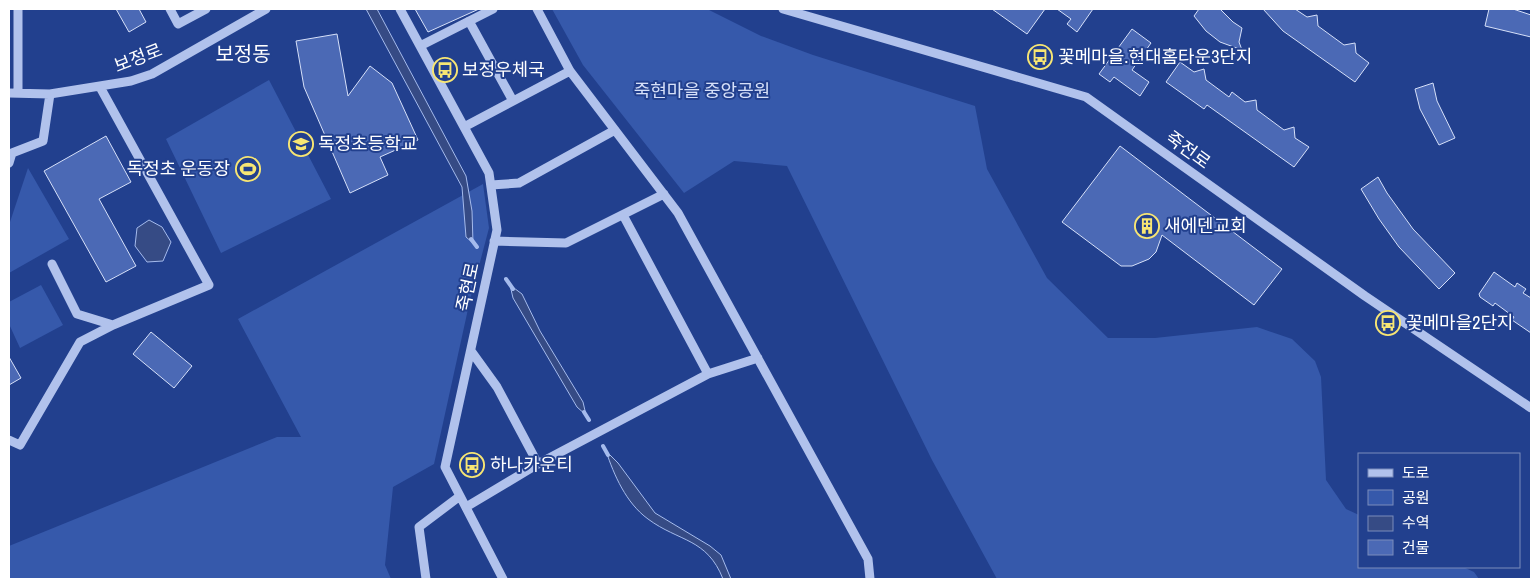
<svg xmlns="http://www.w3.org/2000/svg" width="1540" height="588" viewBox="0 0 1540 588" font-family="'Archivo Narrow','Noto Sans KR',sans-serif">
<rect width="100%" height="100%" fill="#22408e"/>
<path fill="#3659ab" d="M 552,9 L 707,9 L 761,36 L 813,55 L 975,106 L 987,169 L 1047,278 L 1108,338 L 1155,338 L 1257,327 L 1292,339 L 1315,361 L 1321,377 L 1326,480 L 1346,509 L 1359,515 L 1359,567 L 1463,567 L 1474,572 L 1479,579 L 997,579 L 932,460 L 787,166 L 734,161 L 684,193 L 583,65 Z
M 269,80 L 331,199 L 221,253 L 166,139 Z
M 28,168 L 69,239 L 9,273 L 9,225 Z
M 483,184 L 489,228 L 470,300 L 434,464 L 393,487 L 385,565 L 391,579 L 9,579 L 9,546 L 277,437 L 301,437 L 238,319 Z
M 41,285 L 63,325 L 20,348 L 9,324 L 9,302 Z"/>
<path fill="#364b85" stroke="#a5bbed" d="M 366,9 L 377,9 L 466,176 L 472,211 L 473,243 L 466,237 L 462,187 Z
M 149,220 L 162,227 L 171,242 L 163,261 L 147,262 L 135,246 L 137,228 Z
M 510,285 L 522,294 L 540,331 L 583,402 L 586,415 L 577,407 L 513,298 Z
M 606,451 L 618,463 L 655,513 L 710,546 L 721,555 L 731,579 L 723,579 C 707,538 679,542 648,519 C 626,503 614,475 606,451 Z"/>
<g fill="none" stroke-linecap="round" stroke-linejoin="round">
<path stroke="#a5bbed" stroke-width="4" d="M 471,239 L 477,247
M 506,279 L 513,289
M 584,412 L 589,420
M 603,446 L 608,455"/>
</g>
<path fill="#4b69b5" stroke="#d6e0f9" d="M 116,9 L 139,9 L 146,22 L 129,32 Z
M 415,9 L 479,9 L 428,32 Z
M 992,9 L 1045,9 L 1027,34 Z
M 1057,9 L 1093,9 L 1077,32 L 1067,24 L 1071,19 Z
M 1199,9 L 1220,9 L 1233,22 L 1242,28 L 1239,42 L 1242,50 L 1220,42 L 1206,31 L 1194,16 Z
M 1263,9 L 1295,9 L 1307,17 L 1317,15 L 1318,26 L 1344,45 L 1355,43 L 1356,53 L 1369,63 L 1355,82 L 1283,31 Z
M 1489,9 L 1513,9 L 1531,15 L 1531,37 L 1485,26 Z
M 1132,29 L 1151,43 L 1132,70 L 1149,82 L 1140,96 L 1114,77 L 1110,82 L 1099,74 Z
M 337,34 L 348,96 L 370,66 L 392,83 L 418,140 L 380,157 L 388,175 L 350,193 L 304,87 L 296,41 Z
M 1180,62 L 1194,72 L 1204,69 L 1206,80 L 1229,97 L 1232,92 L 1245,102 L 1256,100 L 1257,110 L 1284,130 L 1294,127 L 1295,138 L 1309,147 L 1294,167 L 1207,105 L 1204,109 L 1166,82 Z
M 1433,83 L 1437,101 L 1455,138 L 1439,145 L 1420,109 L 1415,89 Z
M 106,136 L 131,182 L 99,199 L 136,266 L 106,282 L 44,171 Z
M 1120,146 L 1282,269 L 1254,305 L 1162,235 L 1156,252 L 1149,259 L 1132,266 L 1121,266 L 1062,222 Z
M 1378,177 L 1387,193 L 1413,229 L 1455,273 L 1439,289 L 1399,247 L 1379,219 L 1361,189 Z
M 1494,272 L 1515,287 L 1517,283 L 1526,289 L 1523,293 L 1531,298 L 1531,333 L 1512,320 L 1514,317 L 1495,303 L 1493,306 L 1480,297 L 1479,294 Z
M 151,332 L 192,366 L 174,388 L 133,354 Z
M 9,357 L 21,378 L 9,385 Z"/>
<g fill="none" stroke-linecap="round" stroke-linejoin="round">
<path stroke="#b1c2ec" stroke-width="9" d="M 170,9 L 178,24 L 206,9
M 400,9 L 489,173 L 497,230 L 445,467 L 503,579
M 537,9 L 570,71 L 678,213 L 868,559 L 870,579
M 783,9 L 1086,97 L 1365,296 L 1531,408
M 469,21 L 513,101
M 420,46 L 493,9
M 9,93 L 50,94 L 131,81 L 152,74 L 266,9
M 18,93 L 18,9
M 464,127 L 570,71
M 9,163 L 12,153 L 43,141 L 50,94
M 491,185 L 519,183 L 615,130
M 623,215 L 708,374
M 494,241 L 566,243 L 664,194
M 52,264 L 77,314 L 113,325
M 471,351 L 497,387 L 538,464
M 9,440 L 20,445 L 80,342 L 113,325 L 209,285 L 100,87
M 466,507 L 538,464 L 708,374 L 758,358
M 426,579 L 419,527 L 460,496"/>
</g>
<defs>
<symbol id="bus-ring" viewBox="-11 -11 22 22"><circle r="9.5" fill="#22408e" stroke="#f8e673" stroke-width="1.5"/><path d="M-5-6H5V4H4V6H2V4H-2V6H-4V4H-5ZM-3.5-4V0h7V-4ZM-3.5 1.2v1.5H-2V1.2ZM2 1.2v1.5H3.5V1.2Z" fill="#f8e673"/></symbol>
<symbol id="school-ring" viewBox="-11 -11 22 22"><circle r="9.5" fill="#22408e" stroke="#f8e673" stroke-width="1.5"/><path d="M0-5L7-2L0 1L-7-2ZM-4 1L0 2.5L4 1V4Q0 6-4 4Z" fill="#f8e673"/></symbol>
<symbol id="stadium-ring" viewBox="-11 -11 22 22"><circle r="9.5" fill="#22408e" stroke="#f8e673" stroke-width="1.5"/><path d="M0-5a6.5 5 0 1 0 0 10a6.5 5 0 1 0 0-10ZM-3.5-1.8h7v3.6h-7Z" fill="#f8e673"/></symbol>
<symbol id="building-ring" viewBox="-11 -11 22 22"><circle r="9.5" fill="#22408e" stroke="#f8e673" stroke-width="1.5"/><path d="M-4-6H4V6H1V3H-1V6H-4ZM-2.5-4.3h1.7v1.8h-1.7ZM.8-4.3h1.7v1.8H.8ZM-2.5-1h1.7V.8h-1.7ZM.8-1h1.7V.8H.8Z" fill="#f8e673"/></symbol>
</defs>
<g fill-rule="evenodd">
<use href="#bus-ring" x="1026" y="43" width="28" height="28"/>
<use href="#bus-ring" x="431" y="56" width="28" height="28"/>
<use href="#school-ring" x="287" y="130" width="28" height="28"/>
<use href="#stadium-ring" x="234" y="155" width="28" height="28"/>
<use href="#building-ring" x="1133" y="212" width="28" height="28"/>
<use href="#bus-ring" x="1374" y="309" width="28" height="28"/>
<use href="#bus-ring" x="458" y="451" width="28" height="28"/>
</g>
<g text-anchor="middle" stroke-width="4" stroke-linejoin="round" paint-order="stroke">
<g font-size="18" fill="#fff" stroke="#22408e" text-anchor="start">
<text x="1058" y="63">꽃메마을.현대홈타운3단지</text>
<text x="462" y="76">보정우체국</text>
<text x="318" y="150">독정초등학교</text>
<text x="230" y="175" text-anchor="end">독정초 운동장</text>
<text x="1164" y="232">새에덴교회</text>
<text x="1406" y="329">꽃메마을2단지</text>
<text x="490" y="471">하나카운티</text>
</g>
<g font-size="18" fill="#fff" stroke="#22408e">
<text transform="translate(138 58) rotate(-21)" y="6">보정로</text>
<text transform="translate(1188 150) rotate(36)" y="6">죽전로</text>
<text transform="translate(468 287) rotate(-78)" y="6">죽현로</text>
</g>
<g font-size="18" fill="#d6e0f9" stroke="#22408e">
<text x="702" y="97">죽현마을 중앙공원</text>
</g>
<g font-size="20" fill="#fff" stroke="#22408e">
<text x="243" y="61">보정동</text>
</g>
</g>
<rect width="1540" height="588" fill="none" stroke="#ffffff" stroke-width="20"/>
<rect x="1358" y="453" width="162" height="115" fill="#22408e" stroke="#7a8cbb"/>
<rect x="1368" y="469" width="25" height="8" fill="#b1c2ec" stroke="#7a8cbb"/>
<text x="1402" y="478" font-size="15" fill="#ffffff">도로</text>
<rect x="1368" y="490" width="25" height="15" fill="#3659ab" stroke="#7a8cbb"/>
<text x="1402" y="503" font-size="15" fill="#ffffff">공원</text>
<rect x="1368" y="516" width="25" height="15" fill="#364b85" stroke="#7a8cbb"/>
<text x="1402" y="528" font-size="15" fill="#ffffff">수역</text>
<rect x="1368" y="540" width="25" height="15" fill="#4b69b5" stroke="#7a8cbb"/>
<text x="1402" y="553" font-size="15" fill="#ffffff">건물</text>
</svg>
